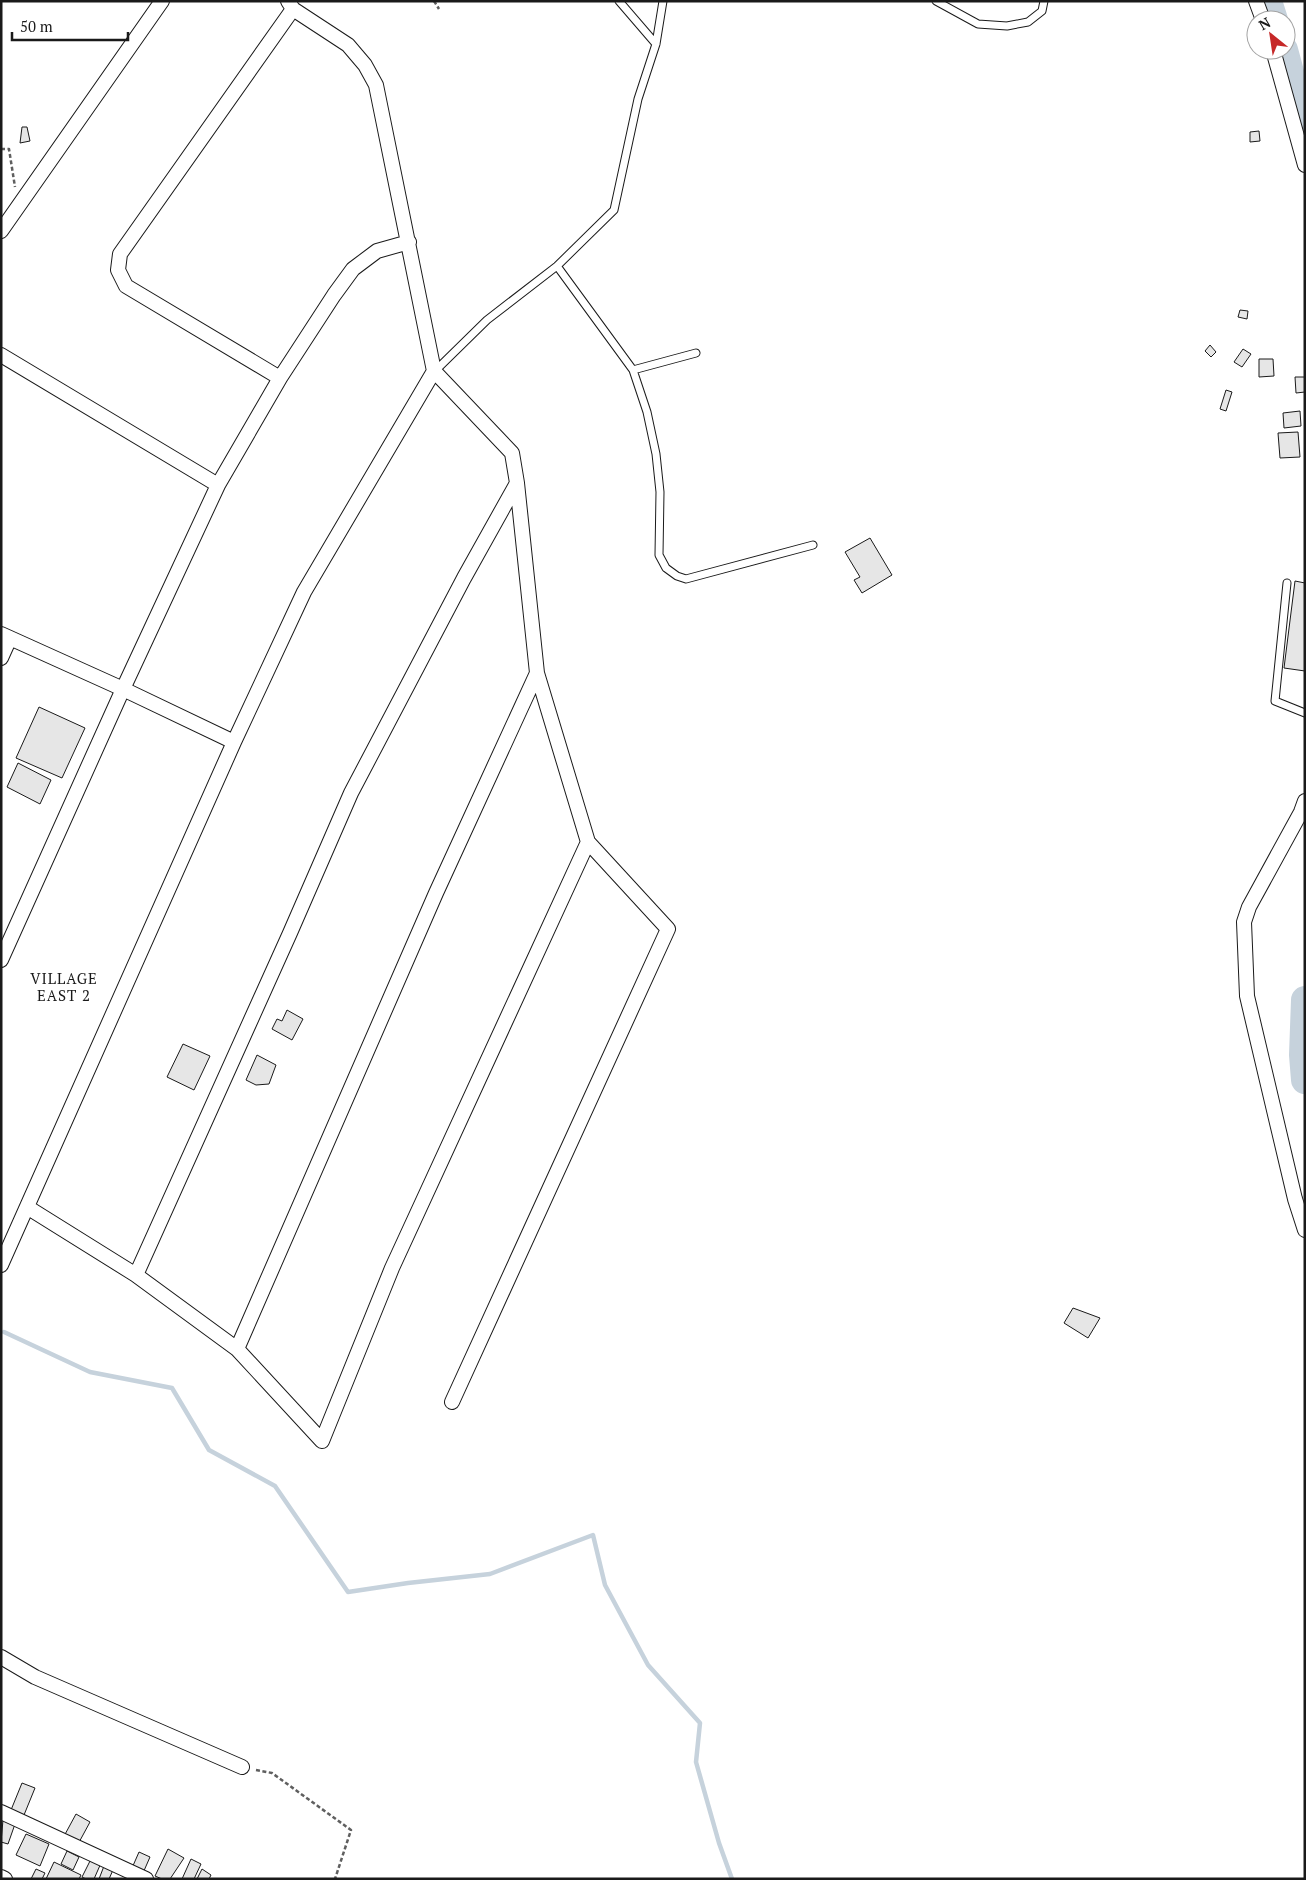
<svg xmlns="http://www.w3.org/2000/svg" width="1306" height="1880" viewBox="0 0 1306 1880" font-family="'PT Serif',serif">
<rect width="100%" height="100%" fill="#fff"/>
<g fill="none" stroke-linecap="round" stroke-linejoin="round">
<path stroke="#c6d2dc" stroke-width="4.5" d="M 4,1332 L 90,1372 L 172,1388 L 209,1450 L 275,1486 L 348,1592 L 408,1583 L 490,1574 L 593,1535 L 605,1585 L 648,1665 L 700,1723 L 696,1762 L 719,1843 L 732,1879"/>
<path stroke="#c6d2dc" stroke-width="28" d="M 1268,1 L 1274,20
M 1284,50 L 1305,127
M 1305,1000 L 1303,1055 L 1305,1080"/>
</g>
<path fill="#e6e6e6" stroke="#1a1a1a" d="M 22,127 L 27,127 L 30,141 L 20,143 Z
M 1259,131 L 1260,141 L 1250,142 L 1250,132 Z
M 1240,310 L 1248,311 L 1247,319 L 1238,317 Z
M 1210,345 L 1216,352 L 1211,357 L 1205,351 Z
M 1243,349 L 1251,354 L 1242,367 L 1234,362 Z
M 1259,359 L 1273,359 L 1274,376 L 1259,377 Z
M 1295,377 L 1305,377 L 1305,392 L 1296,393 Z
M 1226,390 L 1232,392 L 1226,411 L 1220,409 Z
M 1300,411 L 1301,426 L 1284,428 L 1283,413 Z
M 1298,432 L 1300,457 L 1280,458 L 1278,433 Z
M 870,538 L 892,575 L 862,593 L 854,580 L 860,577 L 845,552 Z
M 1295,581 L 1305,583 L 1305,671 L 1284,668 Z
M 39,707 L 85,728 L 62,778 L 16,758 Z
M 18,763 L 51,780 L 40,804 L 7,787 Z
M 287,1010 L 303,1019 L 292,1040 L 272,1029 L 277,1019 L 282,1021 Z
M 183,1044 L 210,1056 L 194,1090 L 167,1077 Z
M 257,1055 L 276,1065 L 269,1084 L 256,1085 L 246,1080 Z
M 1073,1308 L 1100,1318 L 1088,1338 L 1064,1323 Z
M 22,1783 L 35,1788 L 24,1815 L 11,1810 Z
M 76,1814 L 90,1822 L 77,1846 L 63,1838 Z
M 3,1820 L 15,1824 L 8,1844 L 1,1842 Z
M 26,1834 L 49,1844 L 40,1866 L 16,1855 Z
M 168,1849 L 184,1858 L 170,1879 L 162,1879 L 155,1876 Z
M 67,1851 L 79,1857 L 73,1870 L 61,1864 Z
M 139,1852 L 150,1857 L 143,1873 L 132,1868 Z
M 91,1859 L 101,1863 L 94,1879 L 86,1879 L 82,1877 Z
M 191,1859 L 201,1864 L 194,1879 L 182,1879 Z
M 54,1862 L 81,1875 L 79,1879 L 46,1879 Z
M 104,1866 L 113,1870 L 109,1879 L 99,1879 Z
M 36,1869 L 45,1873 L 42,1879 L 31,1879 Z
M 202,1869 L 211,1875 L 209,1879 L 197,1879 Z"/>
<g fill="none" stroke-linecap="round" stroke-linejoin="round">
<defs>
<path id="lane" d="M 619,1 L 656,44
M 936,1 L 978,24 L 1007,26 L 1028,22 L 1042,11 L 1044,1
M 557,266 L 633,370 L 647,412 L 656,454 L 660,492 L 659,555 L 666,568 L 677,576 L 686,579 L 813,545
M 633,370 L 696,353
M 435,371 L 487,320 L 557,266 L 614,210 L 638,99 L 656,44 L 663,1
M 1287,583 L 1275,701 L 1305,713"/>
<path id="street" d="M 288,1 L 293,9 L 348,45 L 365,65 L 376,85 L 434,371 L 512,453 L 517,483 L 537,673 L 588,842 L 668,929 L 452,1402
M 1256,1 L 1263,20
M 1273,50 L 1305,165
M 1,231 L 162,1
M 1,355 L 218,485
M 280,378 L 126,286 L 118,270 L 120,254 L 293,9
M 1,634 L 123,689 L 234,742
M 1,658 L 10,638
M 1305,801 L 1301,812 L 1249,907 L 1244,922 L 1247,996 L 1295,1199 L 1305,1230
M 1,960 L 123,689 L 218,485 L 280,378 L 334,295 L 353,269 L 377,251 L 409,242
M 27,1207 L 136,1275 L 237,1349 L 322,1441 L 392,1268 L 588,842
M 1,1265 L 234,742 L 304,592 L 434,371
M 136,1275 L 290,933 L 351,793 L 464,578 L 517,483
M 237,1349 L 436,893 L 537,673
M 1,1657 L 35,1677 L 242,1767
M 1,1812 L 146,1879
M 1,1877 L 5,1879"/>
</defs>
<use href="#lane" stroke="#1a1a1a" stroke-width="9"/>
<use href="#street" stroke="#1a1a1a" stroke-width="16"/>
<path stroke="#5f5f5f" stroke-width="2.5" stroke-dasharray="4 2.5" stroke-linecap="butt" d="M 434,1 L 439,9
M 1,149 L 9,149 L 15,187
M 256,1770 L 272,1773 L 351,1830 L 335,1879"/>
<use href="#lane" stroke="#fff" stroke-width="7"/>
<use href="#street" stroke="#fff" stroke-width="14"/>
</g>
<g text-anchor="middle" stroke-width="4" stroke-linejoin="round" paint-order="stroke">
<g font-size="15" letter-spacing="1" fill="#1a1a1a" stroke="#fff">
<text x="64" y="984">VILLAGE<tspan x="64" dy="17">EAST 2</tspan></text>
</g>
</g>
<rect width="1306" height="1880" fill="none" stroke="#1a1a1a" stroke-width="5"/>
<g transform="translate(1271 35) rotate(330)"><circle r="24" fill="#ffffff" stroke="#a3a3a3"/>
<path d="M0-4L9 19L0 12L-9 19Z" fill="#c62828"/>
<text y="-8" font-size="14" font-weight="bold" text-anchor="middle" fill="#1a1a1a">N</text>
</g>
<path d="M12 32v8h116v-8" fill="none" stroke="#1a1a1a" stroke-width="2.5"/>
<text x="20" y="32" font-size="15" fill="#1a1a1a" stroke="#ffffff" stroke-width="4" paint-order="stroke">50 m</text>
</svg>
